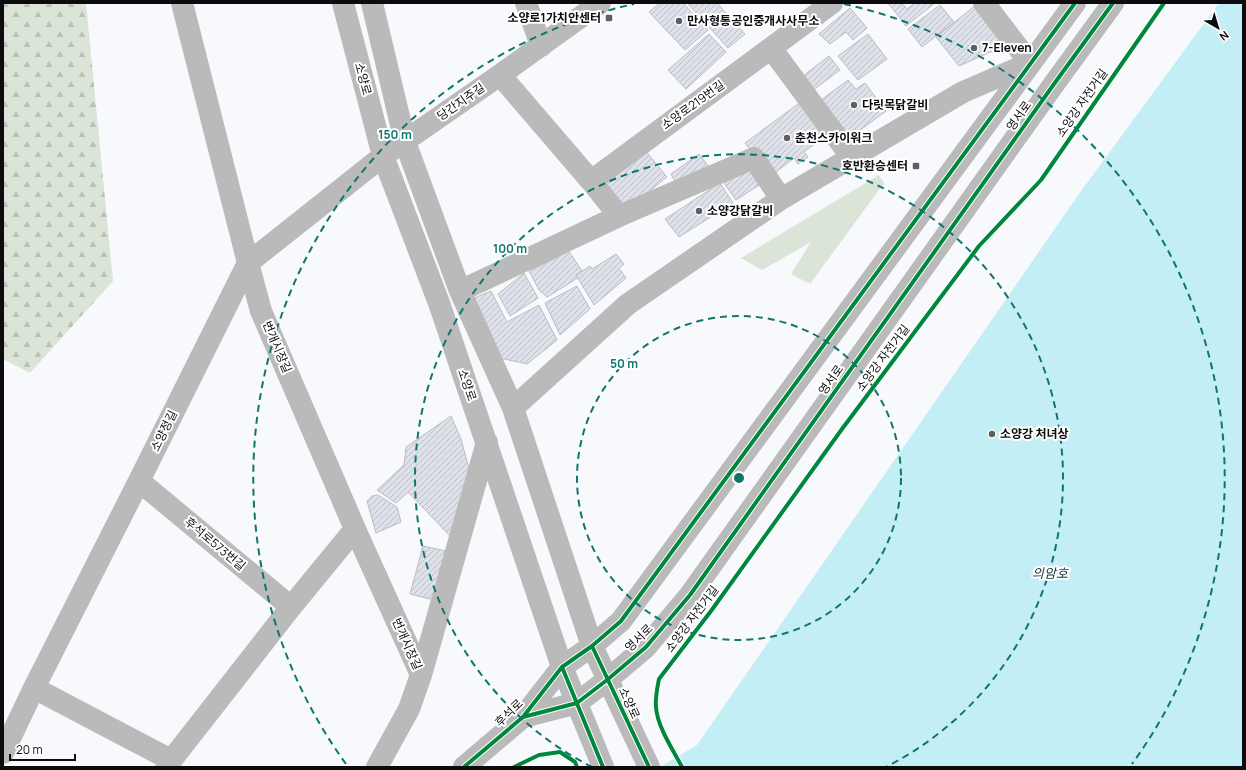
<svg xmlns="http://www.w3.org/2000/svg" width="1246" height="770" viewBox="0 0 1246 770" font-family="Manrope,'Noto Sans KR',sans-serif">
<defs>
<pattern id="forest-firs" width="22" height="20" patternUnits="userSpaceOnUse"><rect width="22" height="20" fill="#dae4d7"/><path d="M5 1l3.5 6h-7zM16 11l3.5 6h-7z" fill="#bac2b7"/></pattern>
<pattern id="building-hatch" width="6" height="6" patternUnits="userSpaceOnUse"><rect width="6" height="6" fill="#dee1ea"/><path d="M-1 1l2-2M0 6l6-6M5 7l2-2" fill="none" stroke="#bdc0c8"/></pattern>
</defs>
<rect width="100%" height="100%" fill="#f8f9fc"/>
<path fill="url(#forest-firs)" d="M 3,3 L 86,3 L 113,281 L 30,373 L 3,359 Z"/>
<path fill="#dae4d7" d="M 879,175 L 884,183 L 810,284 L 791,274 L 811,242 L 762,270 L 741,258 Z"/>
<path fill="#c4eef6" d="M 1219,3 L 1243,3 L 1243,767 L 660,767 L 697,745 L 1081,191 Z"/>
<path fill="url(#building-hatch)" stroke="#bdbdbf" d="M 660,3 L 683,3 L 708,30 L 685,50 L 649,12 Z
M 687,3 L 717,3 L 745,34 L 728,48 Z
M 888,3 L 902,3 L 907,9 L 915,3 L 935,3 L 906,26 Z
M 940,5 L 954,22 L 922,47 L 908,29 Z
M 976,5 L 1006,45 L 959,66 L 936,37 Z
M 850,8 L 867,28 L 853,40 L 846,32 L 830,44 L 819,34 Z
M 709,34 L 726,52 L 686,89 L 668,70 Z
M 868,34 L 887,59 L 858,80 L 838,56 Z
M 829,56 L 840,70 L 813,90 L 803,76 Z
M 848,80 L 856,89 L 865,83 L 886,111 L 851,137 L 821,100 Z
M 802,101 L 828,134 L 804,152 L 808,157 L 798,164 L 794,158 L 776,172 L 753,153 L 745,143 Z
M 644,149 L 667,177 L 623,212 L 602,187 L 627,167 Z
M 699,154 L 713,172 L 678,187 L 671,174 Z
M 748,168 L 759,185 L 736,200 L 724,183 Z
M 720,183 L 733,203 L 679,237 L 665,219 Z
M 568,250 L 582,271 L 576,275 L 578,278 L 547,297 L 539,290 L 529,271 L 556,258 Z
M 616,254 L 624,264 L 619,268 L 626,278 L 594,305 L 576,275 L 590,266 L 592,269 Z
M 524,273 L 538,298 L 510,316 L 498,294 Z
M 577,286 L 590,309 L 560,335 L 545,303 Z
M 491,291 L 507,322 L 539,305 L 557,340 L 527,364 L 500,358 L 472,299 Z
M 451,416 L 461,439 L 469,469 L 450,536 L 408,492 L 396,503 L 377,490 L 404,465 L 406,447 Z
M 378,495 L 397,507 L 401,522 L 376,533 L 367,501 L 372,496 Z
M 423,546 L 446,551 L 434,600 L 410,594 Z"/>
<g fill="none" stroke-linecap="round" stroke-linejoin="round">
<path stroke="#bbbabb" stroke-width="22" d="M 182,3 L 248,263 L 261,311 L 355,529 L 421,675
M 343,3 L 383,156 L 439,303 L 562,667 L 603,767
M 372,3 L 405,142 L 460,291 L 513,408 L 592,646 L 649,767
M 526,3 L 541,46
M 771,48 L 852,158
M 500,75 L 591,181 L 619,216
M 591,181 L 832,3
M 460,291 L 619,216 L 754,158 L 781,199
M 513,408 L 628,304 L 781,199 L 963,92 L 1030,63 L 984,3
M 139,481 L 291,607
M 34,688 L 171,760
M 523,717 L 577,703 L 607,680 L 646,647 L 690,595 L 1054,84 L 1113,3
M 3,753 L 34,688 L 139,481 L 248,263 L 383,156 L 500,75 L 600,3
M 166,767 L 291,607 L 355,529
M 377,767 L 409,709 L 421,675 L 487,442
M 464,767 L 523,717 L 562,667 L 592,646 L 621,621 L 1075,3"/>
<defs>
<path id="cycleway" d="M 592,646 L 649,767
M 562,667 L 603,767
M 523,717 L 577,703 L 607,680 L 646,647 L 690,595 L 1054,84 L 1113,3
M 464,767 L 523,717 L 562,667 L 592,646 L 621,621 L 1075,3
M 514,767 L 539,755 L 560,752 L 575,762 L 577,767
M 682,767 C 673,750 657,726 656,707 C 655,698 657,689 659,679 L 711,611 L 842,429 L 979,246 L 1041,180 L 1164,3"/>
</defs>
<use href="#cycleway" stroke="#fff" stroke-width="6"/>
<use href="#cycleway" stroke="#00873e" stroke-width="4"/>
</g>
<g fill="none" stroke="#0f766e" stroke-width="2" stroke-dasharray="7 5">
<circle cx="739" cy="478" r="162"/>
<path d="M592 767A324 324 0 1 1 886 767"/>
<path d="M346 764A486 486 0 0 1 634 4M844 4A486 486 0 0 1 1132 764"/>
</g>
<g fill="#5f5f61" stroke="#fff" stroke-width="1.5">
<rect x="605" y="14" width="8" height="8" rx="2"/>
<circle cx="679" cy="21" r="4"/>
<circle cx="974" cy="48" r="4"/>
<circle cx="854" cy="105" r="4"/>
<circle cx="787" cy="138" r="4"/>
<rect x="912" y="162" width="8" height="8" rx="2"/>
<circle cx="699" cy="211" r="4"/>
<circle cx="992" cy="434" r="4"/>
</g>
<g text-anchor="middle" stroke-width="4" stroke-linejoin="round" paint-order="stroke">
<g font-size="12" font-weight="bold" fill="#0c0c0e" stroke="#fff" text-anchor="start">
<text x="601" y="22" text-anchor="end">소양로1가치안센터</text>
<text x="687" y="25">만사형통공인중개사사무소</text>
<text x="982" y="52">7-Eleven</text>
<text x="862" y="109">다릿목닭갈비</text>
<text x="795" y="142">춘천스카이워크</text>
<text x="908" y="170" text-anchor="end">호반환승센터</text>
<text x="707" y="215">소양강닭갈비</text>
<text x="1000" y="438">소양강 처녀상</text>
</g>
<g font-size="12" fill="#0c0c0e" stroke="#fff">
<text transform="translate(363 79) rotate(75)" y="4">소양로</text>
<text transform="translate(461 102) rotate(-35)" y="4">당간지주길</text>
<text transform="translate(1082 103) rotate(-55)" y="4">소양강 자전거길</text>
<text transform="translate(693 105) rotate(-36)" y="4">소양로219번길</text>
<text transform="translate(1019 116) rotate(-55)" y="4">영서로</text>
<text transform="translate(277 347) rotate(67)" y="4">번개시장길</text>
<text transform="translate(883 358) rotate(-53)" y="4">소양강 자전거길</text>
<text transform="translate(831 380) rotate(-55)" y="4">영서로</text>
<text transform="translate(467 385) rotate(71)" y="4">소양로</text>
<text transform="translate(164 431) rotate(-64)" y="4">소양정길</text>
<text transform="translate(215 544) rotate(40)" y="4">후석로573번길</text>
<text transform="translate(692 619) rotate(-53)" y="4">소양강 자전거길</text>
<text transform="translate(639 638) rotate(-45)" y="4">영서로</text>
<text transform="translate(407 644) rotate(66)" y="4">번개시장길</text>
<text transform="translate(629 703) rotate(65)" y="4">소양로</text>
<text transform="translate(509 713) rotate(-44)" y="4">후석로</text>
</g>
<g font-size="13" font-style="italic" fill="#143236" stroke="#fff">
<text x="1050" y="578">의암호</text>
</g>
</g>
<circle cx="739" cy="478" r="6" fill="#0f766e" stroke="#fff" stroke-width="2"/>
<g font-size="12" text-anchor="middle" font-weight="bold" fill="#0f766e" stroke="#fff" stroke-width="4" stroke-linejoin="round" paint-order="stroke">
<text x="395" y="139">150 m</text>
<text x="510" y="253">100 m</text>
<text x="624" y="368">50 m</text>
</g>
<rect width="1246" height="770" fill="none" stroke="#0c0c0e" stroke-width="8"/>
<g transform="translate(1218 28) rotate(142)" stroke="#ffffff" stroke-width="3" paint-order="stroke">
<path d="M0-3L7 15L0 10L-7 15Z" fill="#0c0c0e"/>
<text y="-6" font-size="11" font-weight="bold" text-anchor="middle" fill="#0c0c0e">N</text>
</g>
<path d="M10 754v6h65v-6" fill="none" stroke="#0c0c0e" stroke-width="2"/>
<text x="16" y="754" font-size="12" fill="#0c0c0e" stroke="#ffffff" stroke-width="3" paint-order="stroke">20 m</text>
</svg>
